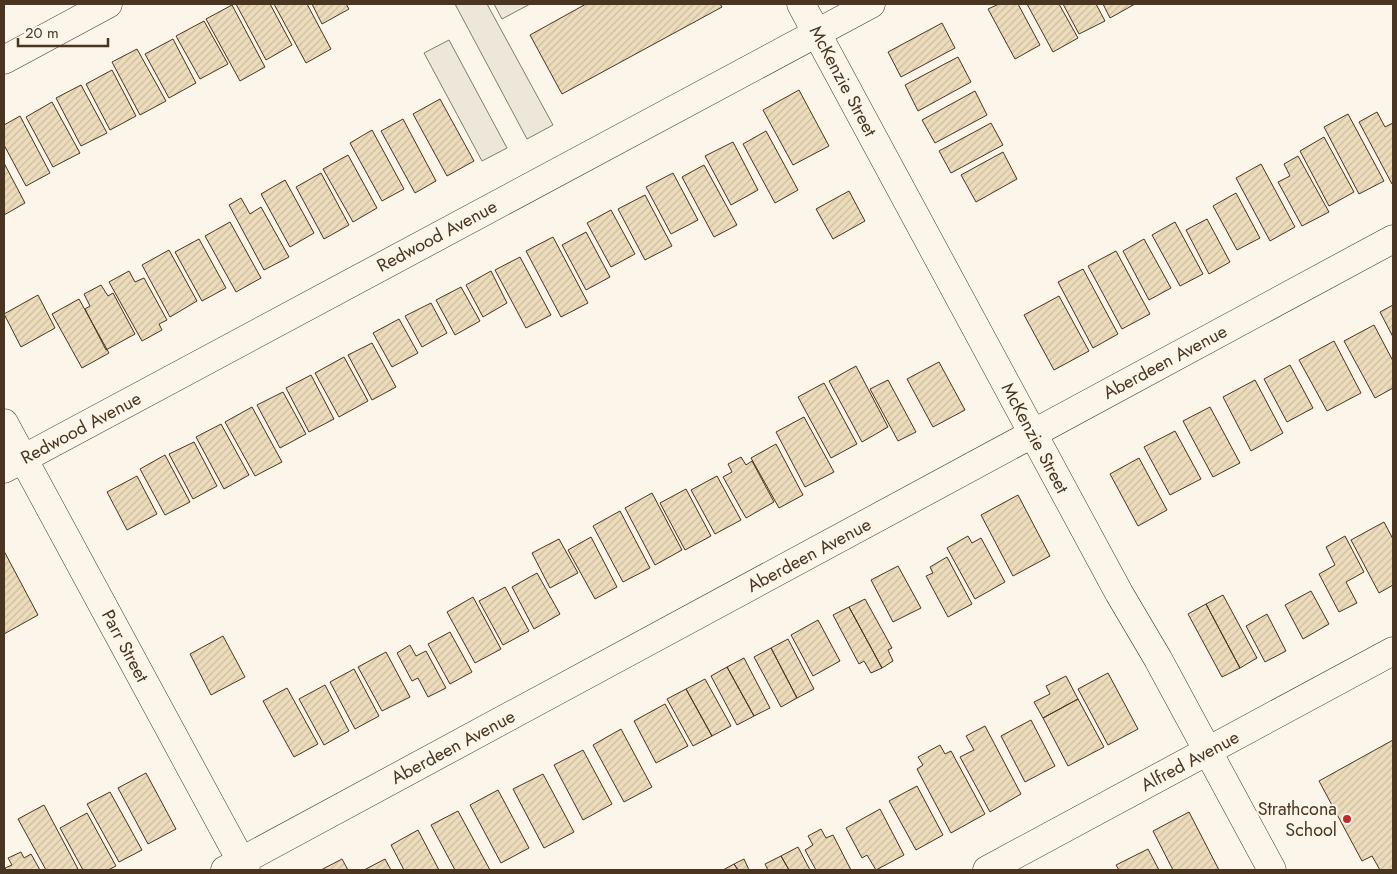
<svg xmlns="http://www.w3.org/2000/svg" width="1397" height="874" viewBox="0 0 1397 874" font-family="Jost,sans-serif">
<defs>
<pattern id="building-hatch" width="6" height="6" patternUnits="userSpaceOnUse" patternTransform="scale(1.25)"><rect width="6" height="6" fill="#ecdcbc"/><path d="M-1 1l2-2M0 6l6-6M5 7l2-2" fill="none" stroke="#ccbda1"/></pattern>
</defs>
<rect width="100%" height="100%" fill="#fbf6e9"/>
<path fill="#ede7d9" stroke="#887966" d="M 455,4 L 487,4 L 553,125 L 527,139 Z
M 494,4 L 530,4 L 502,19 Z
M 449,40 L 507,148 L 482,161 L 424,53 Z"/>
<path fill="url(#building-hatch)" stroke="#4a3520" d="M 236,4 L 270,4 L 292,45 L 266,60 Z
M 274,4 L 307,4 L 331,49 L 306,63 Z
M 312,4 L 346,4 L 349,9 L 322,24 Z
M 586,4 L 720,4 L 722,7 L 562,94 L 530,35 Z
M 999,4 L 1018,4 L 1040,45 L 1015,59 L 988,9 Z
M 1027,4 L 1059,4 L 1078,38 L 1053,52 Z
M 1063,4 L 1096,4 L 1105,21 L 1079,34 Z
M 1103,4 L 1135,4 L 1110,18 Z
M 232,5 L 265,67 L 240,81 L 206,19 Z
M 204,21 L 228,64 L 200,79 L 176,36 Z
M 942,23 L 955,48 L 901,77 L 888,52 Z
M 173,39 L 196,83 L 169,98 L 145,54 Z
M 137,49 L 166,101 L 140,115 L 112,62 Z
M 958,57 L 971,82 L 918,111 L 905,85 Z
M 112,70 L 136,116 L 110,130 L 86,84 Z
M 81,85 L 107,133 L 81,146 L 56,98 Z
M 799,90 L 829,146 L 793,165 L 763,110 Z
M 975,91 L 987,115 L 935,143 L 922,120 Z
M 440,99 L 474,161 L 447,176 L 413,114 Z
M 52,102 L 80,153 L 53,167 L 26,117 Z
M 1377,112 L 1385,127 L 1393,123 L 1393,183 L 1392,184 L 1359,122 Z
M 1348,114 L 1384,181 L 1359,194 L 1324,127 Z
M 20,116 L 50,173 L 26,186 L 4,145 L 4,125 Z
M 403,119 L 436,181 L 415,193 L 381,131 Z
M 991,123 L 1003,145 L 951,173 L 939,151 Z
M 372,130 L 404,189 L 382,201 L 350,143 Z
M 766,131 L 798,190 L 775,203 L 743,144 Z
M 1324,137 L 1354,192 L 1329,206 L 1300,151 Z
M 733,142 L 758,190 L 731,205 L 705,156 Z
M 1003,152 L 1017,179 L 976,202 L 961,175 Z
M 348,155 L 377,208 L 353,222 L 323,169 Z
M 1298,156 L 1329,212 L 1302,226 L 1278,182 L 1290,176 L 1284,164 Z
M 4,163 L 25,203 L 4,215 Z
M 1261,164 L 1295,227 L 1270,241 L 1236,178 Z
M 704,165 L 737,225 L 714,237 L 682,177 Z
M 321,173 L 349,225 L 324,239 L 296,187 Z
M 673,173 L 698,220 L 671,234 L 646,187 Z
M 285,180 L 314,233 L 290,247 L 261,194 Z
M 849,191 L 865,221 L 833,239 L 816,209 Z
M 1236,193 L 1260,238 L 1237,250 L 1213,206 Z
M 645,195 L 672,246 L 645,260 L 618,209 Z
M 241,198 L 250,214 L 261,207 L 289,257 L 264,270 L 229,205 Z
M 611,210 L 635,254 L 611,267 L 587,223 Z
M 1207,219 L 1230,262 L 1209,274 L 1186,230 Z
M 230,222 L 261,278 L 236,292 L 205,236 Z
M 1175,222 L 1203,274 L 1180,286 L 1152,235 Z
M 586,232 L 610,277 L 586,290 L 562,245 Z
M 553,237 L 588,303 L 561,317 L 526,251 Z
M 199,239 L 226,288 L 202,301 L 175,252 Z
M 1144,239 L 1171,288 L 1149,300 L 1123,251 Z
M 169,250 L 197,301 L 170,317 L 142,265 Z
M 1116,251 L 1150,314 L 1122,329 L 1088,266 Z
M 520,257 L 551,315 L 526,328 L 495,270 Z
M 1083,269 L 1118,334 L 1093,348 L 1058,282 Z
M 129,271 L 135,282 L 144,278 L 167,320 L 159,324 L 162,330 L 142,341 L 109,282 Z
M 491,271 L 507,303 L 483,317 L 466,285 Z
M 101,285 L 108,296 L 113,293 L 135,334 L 106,350 L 85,309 L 90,306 L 84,294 Z
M 461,287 L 480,321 L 455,335 L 436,300 Z
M 38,295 L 55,328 L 21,347 L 4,314 Z
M 1059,296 L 1089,351 L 1054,370 L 1024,315 Z
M 79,299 L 109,353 L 82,368 L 52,314 Z
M 431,303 L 447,333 L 422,347 L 405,316 Z
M 1393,305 L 1393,337 L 1380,312 Z
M 399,319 L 418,353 L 392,367 L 373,333 Z
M 1374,325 L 1393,361 L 1393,388 L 1375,398 L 1344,341 Z
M 1334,341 L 1361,393 L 1327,411 L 1299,360 Z
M 372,343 L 396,387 L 372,400 L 348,355 Z
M 344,357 L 368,401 L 339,417 L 315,373 Z
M 939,362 L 965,410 L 933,427 L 907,379 Z
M 1290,365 L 1313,408 L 1287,422 L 1264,379 Z
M 856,366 L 888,427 L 862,442 L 829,381 Z
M 311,375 L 334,419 L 309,432 L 286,388 Z
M 888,380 L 916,432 L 898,441 L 870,389 Z
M 1255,380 L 1283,433 L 1251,451 L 1223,397 Z
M 824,383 L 857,444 L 831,458 L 798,397 Z
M 283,392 L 306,434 L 280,448 L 257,405 Z
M 252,407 L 282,462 L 255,476 L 225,422 Z
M 1210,407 L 1240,463 L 1213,477 L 1183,421 Z
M 804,417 L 834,472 L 805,487 L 776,432 Z
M 221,424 L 249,475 L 224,489 L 196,437 Z
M 1175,431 L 1201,479 L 1170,495 L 1144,447 Z
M 194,442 L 217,486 L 193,499 L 169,454 Z
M 776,444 L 803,495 L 779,508 L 751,458 Z
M 165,455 L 190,502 L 165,515 L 140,469 Z
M 741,457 L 746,465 L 752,461 L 774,502 L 746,518 L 723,477 L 732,472 L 728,464 Z
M 1139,458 L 1167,510 L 1138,526 L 1110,474 Z
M 137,476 L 157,514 L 127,530 L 107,492 Z
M 717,476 L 741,520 L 715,534 L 691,490 Z
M 686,489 L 711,536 L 685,550 L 660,503 Z
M 652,493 L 682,550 L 655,565 L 625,508 Z
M 1018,495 L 1050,556 L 1013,576 L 981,515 Z
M 620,511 L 650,568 L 623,582 L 593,526 Z
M 1384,522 L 1393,539 L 1393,585 L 1379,593 L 1351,540 Z
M 968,536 L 972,543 L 981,538 L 1005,582 L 975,599 L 947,548 Z
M 1345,536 L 1364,572 L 1346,582 L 1357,603 L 1339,612 L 1319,574 L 1335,565 L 1326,547 Z
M 591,537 L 617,587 L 595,599 L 568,550 Z
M 559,539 L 578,573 L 550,588 L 532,553 Z
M 4,551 L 38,615 L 4,634 Z
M 947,557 L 972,604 L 948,617 L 926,576 L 933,573 L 930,567 Z
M 898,566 L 921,608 L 893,622 L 871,580 Z
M 537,573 L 560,614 L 534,629 L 512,587 Z
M 505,587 L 529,631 L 503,645 L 479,601 Z
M 1311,591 L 1329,624 L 1303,639 L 1285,605 Z
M 1223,595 L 1257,658 L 1240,668 L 1206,604 Z
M 473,597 L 501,649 L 475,663 L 447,612 Z
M 865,599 L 892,648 L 888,650 L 893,661 L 882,668 L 849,607 Z
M 1206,604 L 1240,668 L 1222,677 L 1188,614 Z
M 849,607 L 882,668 L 871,673 L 864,661 L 859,664 L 833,615 Z
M 1267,614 L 1286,651 L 1265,662 L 1246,626 Z
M 818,620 L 840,661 L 813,676 L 791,635 Z
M 450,632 L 472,672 L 450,684 L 428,644 Z
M 223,636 L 245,677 L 211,695 L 190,654 Z
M 788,639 L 814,689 L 797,698 L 771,648 Z
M 410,645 L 416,656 L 426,651 L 446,688 L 428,697 L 418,678 L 412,681 L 397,653 Z
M 771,648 L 797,698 L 781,707 L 754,657 Z
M 386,652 L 410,697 L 382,711 L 358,667 Z
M 744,658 L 770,708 L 754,716 L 727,667 Z
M 727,667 L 754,716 L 737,725 L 711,676 Z
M 354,669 L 379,716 L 355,729 L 330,682 Z
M 1108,673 L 1138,729 L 1108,745 L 1078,689 Z
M 1066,676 L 1078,699 L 1043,718 L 1034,702 L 1050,694 L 1046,686 Z
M 705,679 L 731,726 L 712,736 L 686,689 Z
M 325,685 L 349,731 L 324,745 L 299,699 Z
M 287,688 L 318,744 L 294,757 L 263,701 Z
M 686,689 L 712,736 L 693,746 L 667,699 Z
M 1078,699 L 1104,747 L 1068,766 L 1043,718 Z
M 665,704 L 688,746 L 656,763 L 634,721 Z
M 1031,720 L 1055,766 L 1025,782 L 1001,736 Z
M 985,726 L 1021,794 L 990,812 L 960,757 L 974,750 L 966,736 Z
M 621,729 L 652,787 L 624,802 L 593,745 Z
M 1393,740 L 1393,870 L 1380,870 L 1372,856 L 1362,861 L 1319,781 Z
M 940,745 L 945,754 L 951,751 L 985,814 L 951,833 L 917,769 L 923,765 L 918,757 Z
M 583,750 L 612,804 L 583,820 L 554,765 Z
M 146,773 L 176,829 L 148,844 L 118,788 Z
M 543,774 L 574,832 L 544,848 L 513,789 Z
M 917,786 L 943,835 L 916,850 L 889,801 Z
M 498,790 L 529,848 L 501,863 L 470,805 Z
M 110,792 L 142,850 L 119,862 L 87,804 Z
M 44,805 L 78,869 L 75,870 L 46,870 L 18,819 Z
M 880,809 L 904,855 L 876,870 L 867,855 L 862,858 L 846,828 Z
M 458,811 L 490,870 L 455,870 L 431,825 Z
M 1189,812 L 1219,870 L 1173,870 L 1153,831 Z
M 87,813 L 116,866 L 108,870 L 83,870 L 60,828 Z
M 821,829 L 826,838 L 833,835 L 851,870 L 816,870 L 805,850 L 813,845 L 808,836 Z
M 418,830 L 439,870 L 404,870 L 391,845 Z
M 798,847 L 810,870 L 789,870 L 781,856 Z
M 1148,849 L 1159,870 L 1119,870 L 1116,865 Z
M 21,852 L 24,858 L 31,854 L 40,870 L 7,870 L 5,868 L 12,865 L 8,858 Z
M 781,856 L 789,870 L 768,870 L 765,864 Z
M 342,859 L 348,870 L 321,870 Z
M 385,859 L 391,870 L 364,870 Z
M 744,859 L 749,870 L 738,870 L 734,864 Z
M 734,864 L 738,870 L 723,870 Z"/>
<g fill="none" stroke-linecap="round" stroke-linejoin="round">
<defs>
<path id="minor" d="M 801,4 L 1119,593 L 1158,659 L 1272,870
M 4,60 L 108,4
M 4,423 L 246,870
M 4,469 L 871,4
M 225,870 L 1393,239
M 987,870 L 1393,651"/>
</defs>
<use href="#minor" stroke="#4a3520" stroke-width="29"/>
<use href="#minor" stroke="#fbf6e9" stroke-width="28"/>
</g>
<circle fill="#c62828" stroke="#fbf6e9" stroke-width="2" cx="1347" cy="819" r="5"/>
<g text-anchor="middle" stroke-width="4" stroke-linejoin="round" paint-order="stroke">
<g font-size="18" fill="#4a3520" stroke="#fbf6e9">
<text transform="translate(843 81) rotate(62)" y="6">McKenzie Street</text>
<text transform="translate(437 236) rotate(-28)" y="6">Redwood Avenue</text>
<text transform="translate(1165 362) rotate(-28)" y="6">Aberdeen Avenue</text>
<text transform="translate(81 428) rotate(-28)" y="6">Redwood Avenue</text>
<text transform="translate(1035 438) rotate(62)" y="6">McKenzie Street</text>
<text transform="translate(809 555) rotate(-28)" y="6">Aberdeen Avenue</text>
<text transform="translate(125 646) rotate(62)" y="6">Parr Street</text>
<text transform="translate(453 747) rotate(-28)" y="6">Aberdeen Avenue</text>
<text transform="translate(1190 761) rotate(-28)" y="6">Alfred Avenue</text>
</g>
<g font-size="18" fill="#4a3520" stroke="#fbf6e9" text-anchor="end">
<text x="1337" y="815">Strathcona<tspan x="1337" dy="21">School</tspan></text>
</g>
</g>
<rect width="1397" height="874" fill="none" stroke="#4a3520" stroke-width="10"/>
<path d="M18 38v8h90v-8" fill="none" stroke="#4a3520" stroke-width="2.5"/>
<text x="25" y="38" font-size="15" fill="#4a3520" stroke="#fbf6e9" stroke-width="4" paint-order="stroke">20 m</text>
</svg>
